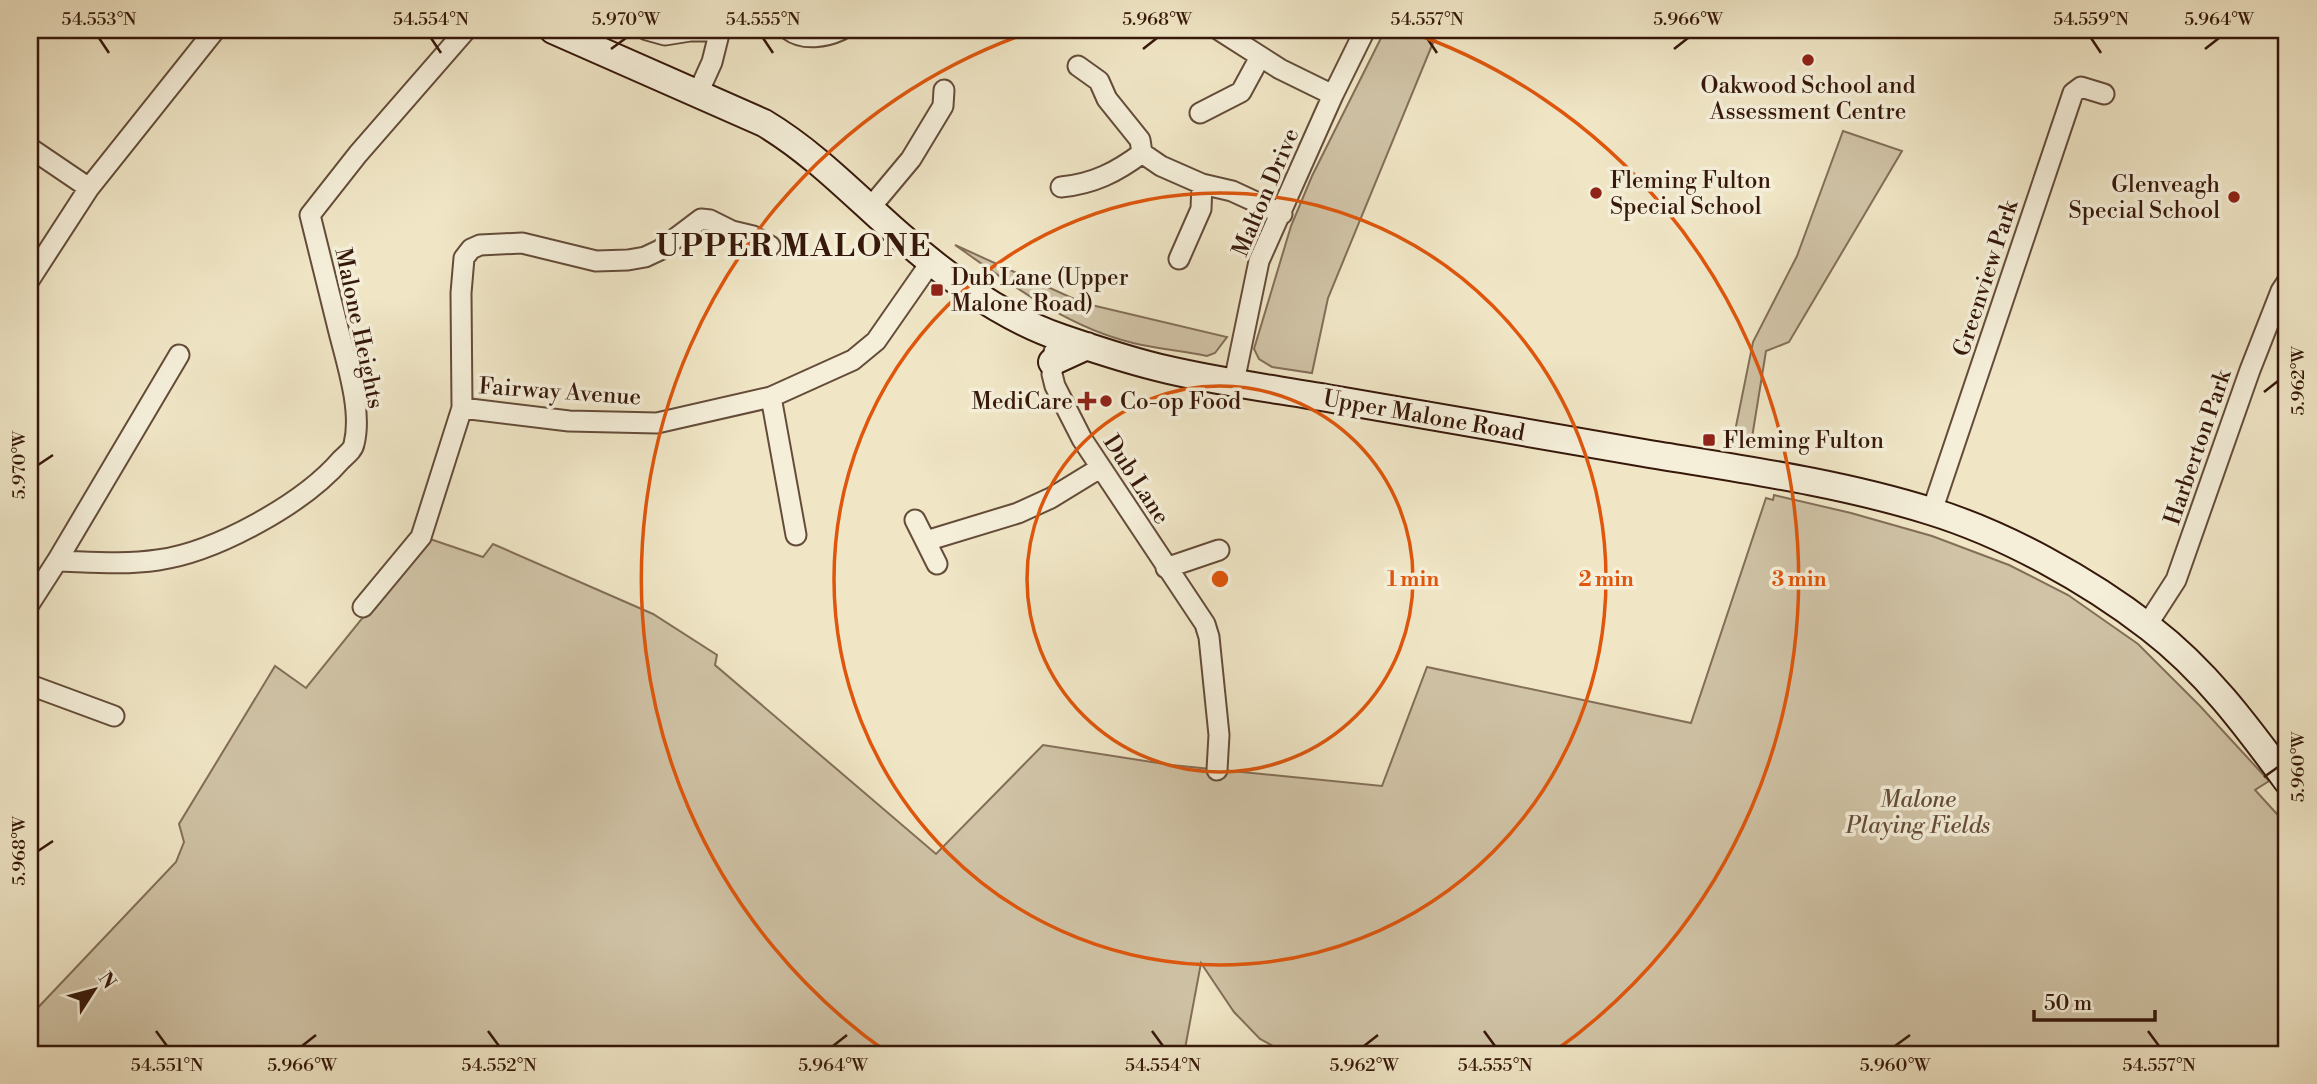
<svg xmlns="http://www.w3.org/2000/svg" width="2317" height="1084" viewBox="0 0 2317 1084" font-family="'Libre Bodoni',serif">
<rect width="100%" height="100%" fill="#f0e6c6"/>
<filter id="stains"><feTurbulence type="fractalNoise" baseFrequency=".00286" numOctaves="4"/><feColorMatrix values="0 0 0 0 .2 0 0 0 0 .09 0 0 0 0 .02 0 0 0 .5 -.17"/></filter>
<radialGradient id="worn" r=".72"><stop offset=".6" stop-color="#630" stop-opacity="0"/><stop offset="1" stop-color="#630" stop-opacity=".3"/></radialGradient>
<path fill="#d0c3a6" stroke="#836e58" stroke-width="2" d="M 1385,30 L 1419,30 L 1435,38 L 1328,298 L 1312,373 L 1272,367 L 1259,359 L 1254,349 L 1291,226 L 1312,176 Z
M 1843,131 L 1902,151 L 1789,342 L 1766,351 L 1750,450 L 1732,446 L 1753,342 L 1797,256 Z
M 955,245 L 1083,303 L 1227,337 L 1215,353 L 1207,356 C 1183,351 1157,349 1133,343 C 1066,327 1011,284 955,245 Z
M 1774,495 L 1851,513 L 1932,536 L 2009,565 L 2068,595 L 2138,644 L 2200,706 L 2269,781 L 2255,790 L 2287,825 L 2287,1054 L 1283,1054 L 1286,1053 L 1260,1039 L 1234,1012 L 1201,963 L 1184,1054 L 30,1054 L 30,1016 L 176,862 L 184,842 L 179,824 L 275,666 L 306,688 L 427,538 L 483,557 L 493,544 L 653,614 L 717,655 L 715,665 L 936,854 L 1043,745 L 1171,765 L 1382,786 L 1427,667 L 1691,723 L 1766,498 L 1773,500 Z"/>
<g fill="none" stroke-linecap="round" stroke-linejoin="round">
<defs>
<path id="minor" d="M 647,30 L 665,35 L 690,31 L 720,31
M 789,30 C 804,41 826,37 841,30
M 1219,30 L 1280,69 L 1333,95
M 1078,66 L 1099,81 L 1107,99 L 1140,140 L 1142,153 L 1161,166 L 1202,184 L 1232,191 L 1282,214
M 698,93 L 712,62 L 720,30
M 1200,113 L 1241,92 L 1260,57
M 30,148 L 89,188
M 1061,187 C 1093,184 1117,172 1142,153
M 870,208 L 911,159 L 943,106 L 944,90
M 1179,259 L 1201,209 L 1202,184
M 30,279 L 89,188 L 215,30
M 1054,352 L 1052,374 L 1055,386 L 1082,439 L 1205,624 L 1209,637 L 1219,735 L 1217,770
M 1234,382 L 1259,261 L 1333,95 L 1365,30
M 771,397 L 796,535
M 462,408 L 569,421 L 657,423 L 771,397 L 853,360 L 876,341 L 931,262
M 1932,511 L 2073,93 L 2081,87 L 2104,94
M 915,520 L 937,564
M 926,541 L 1018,513 L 1051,498 L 1100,468
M 57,561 C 91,562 124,565 158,560 C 216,552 303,504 341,460 C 346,455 353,450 354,444 C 363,409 345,358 337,324 C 328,288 319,251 310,215 L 358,154 L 466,30
M 1166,568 L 1219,550
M 30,603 L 57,561 L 179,355
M 363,607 L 421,537 L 462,408 L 461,293 L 464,258 L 471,249 L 480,245 L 522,243 L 596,261 L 628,260 L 645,257 L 660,250 L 701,219 L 710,220 L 732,231 L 753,236 L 770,246
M 2147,625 L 2176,580 L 2250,370 L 2281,291 L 2287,282
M 30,685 L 114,716"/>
<path id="secondary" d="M 553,30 L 764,123 C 814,153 853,194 896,232 C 944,275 1000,317 1062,338 C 1097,350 1133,362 1169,370 C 1225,383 1282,390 1338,400 C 1440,418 1542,436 1644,453 C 1740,469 1837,482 1930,511 C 2005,534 2088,580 2150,628 C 2205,670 2246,725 2287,781
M 1052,362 L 1087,346"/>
</defs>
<use href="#minor" stroke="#644c39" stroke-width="23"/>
<use href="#secondary" stroke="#36180a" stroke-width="30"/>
<use href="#minor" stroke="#f5efda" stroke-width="19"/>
<use href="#secondary" stroke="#f5efda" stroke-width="26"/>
</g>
<path fill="none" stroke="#36180a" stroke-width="2.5" d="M 99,38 L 109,53M 431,38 L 441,53M 763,38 L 773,53M 1427,38 L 1437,53M 2091,38 L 2101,53M 611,49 L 626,38M 1143,49 L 1157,38M 1674,49 L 1688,38M 2205,49 L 2219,38M 2264,392 L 2278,381M 38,465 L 53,455M 2264,777 L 2278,767M 38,851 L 53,841M 156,1031 L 167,1046M 488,1031 L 499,1046M 1152,1031 L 1163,1046M 1484,1031 L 1495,1046M 2148,1031 L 2159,1046M 302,1046 L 316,1035M 833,1046 L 847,1035M 1364,1046 L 1378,1035M 1895,1046 L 1910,1035"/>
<g fill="none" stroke="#df560c" stroke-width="3.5">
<circle cx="1220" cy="579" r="193"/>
<circle cx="1220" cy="579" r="386"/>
<path d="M888 1053A579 579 0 0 1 1036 30M1404 30A579 579 0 0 1 1552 1053"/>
</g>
<g fill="#8f2418" stroke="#f5efda" stroke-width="2.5">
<circle cx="1808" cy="60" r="7"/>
<circle cx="1596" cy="193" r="7"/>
<circle cx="2234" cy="197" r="7"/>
<rect x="930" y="283" width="14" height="14" rx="3.5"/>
<path d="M1083.5 390.5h7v7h7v7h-7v7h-7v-7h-7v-7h7z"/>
<circle cx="1106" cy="401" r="7"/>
<rect x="1702" y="433" width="14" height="14" rx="3.5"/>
</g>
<g text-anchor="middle" stroke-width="7" stroke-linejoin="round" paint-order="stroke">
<g font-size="23" fill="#36180a" stroke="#f5efda" text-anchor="start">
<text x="1808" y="93" text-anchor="middle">Oakwood School and<tspan x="1808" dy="26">Assessment Centre</tspan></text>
<text x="1610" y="188">Fleming Fulton<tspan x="1610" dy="26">Special School</tspan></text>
<text x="2220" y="192" text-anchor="end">Glenveagh<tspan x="2220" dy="26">Special School</tspan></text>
<text x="951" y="285">Dub Lane (Upper<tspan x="951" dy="26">Malone Road)</tspan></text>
<text x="1073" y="409" text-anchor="end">MediCare</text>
<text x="1120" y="409">Co-op Food</text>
<text x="1723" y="448">Fleming Fulton</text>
</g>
<g font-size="23" fill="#36180a" stroke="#f5efda">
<text transform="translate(1265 192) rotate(-67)" y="8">Malton Drive</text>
<text transform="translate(1985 278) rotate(-72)" y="8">Greenview Park</text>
<text transform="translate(360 328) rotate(78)" y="8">Malone Heights</text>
<text transform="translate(560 391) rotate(4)" y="8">Fairway Avenue</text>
<text transform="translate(1424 415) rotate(10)" y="8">Upper Malone Road</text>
<text transform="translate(2197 447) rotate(-71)" y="8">Harberton Park</text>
<text transform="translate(1137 479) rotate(57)" y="8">Dub Lane</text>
</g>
<g font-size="23" font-style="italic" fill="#644b39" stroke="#f5efda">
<text x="1918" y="807">Malone<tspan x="1918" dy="26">Playing Fields</tspan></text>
</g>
<g font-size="30" font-weight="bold" letter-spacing="2" fill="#36180a" stroke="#f5efda">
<text x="794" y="256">UPPER MALONE</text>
</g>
</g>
<circle cx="1220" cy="579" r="10" fill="#df560c" stroke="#f5efda" stroke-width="3.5"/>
<g font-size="21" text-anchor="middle" font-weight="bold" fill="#df560c" stroke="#f5efda" stroke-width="7" stroke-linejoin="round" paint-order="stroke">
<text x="1413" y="586">1 min</text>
<text x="1606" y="586">2 min</text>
<text x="1799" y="586">3 min</text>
</g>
<rect width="2317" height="1084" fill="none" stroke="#f0e6c6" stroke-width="77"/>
<g transform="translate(94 990) rotate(54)" stroke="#f5efda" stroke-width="5" paint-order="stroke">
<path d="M0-5L12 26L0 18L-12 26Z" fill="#36180a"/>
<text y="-10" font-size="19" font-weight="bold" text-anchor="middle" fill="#36180a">N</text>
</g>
<path d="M2034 1010v10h121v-10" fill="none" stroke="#36180a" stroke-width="3.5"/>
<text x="2044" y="1010" font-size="21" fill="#36180a" stroke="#f5efda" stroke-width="5" paint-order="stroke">50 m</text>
<rect x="38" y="38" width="2240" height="1008" fill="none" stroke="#36180a" stroke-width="2.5"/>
<g font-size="18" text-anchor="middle" fill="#36180a">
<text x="99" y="25">54.553°N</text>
<text x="431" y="25">54.554°N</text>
<text x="626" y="25">5.970°W</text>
<text x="763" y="25">54.555°N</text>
<text x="1157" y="25">5.968°W</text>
<text x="1427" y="25">54.557°N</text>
<text x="1688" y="25">5.966°W</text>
<text x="2091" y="25">54.559°N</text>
<text x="2219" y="25">5.964°W</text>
<text transform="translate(2298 381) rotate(-90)" y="6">5.962°W</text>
<text transform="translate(19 465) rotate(-90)" y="6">5.970°W</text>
<text transform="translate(2298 767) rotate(-90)" y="6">5.960°W</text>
<text transform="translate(19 851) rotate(-90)" y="6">5.968°W</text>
<text x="167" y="1071">54.551°N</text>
<text x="302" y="1071">5.966°W</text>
<text x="499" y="1071">54.552°N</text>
<text x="833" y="1071">5.964°W</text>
<text x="1163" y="1071">54.554°N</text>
<text x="1364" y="1071">5.962°W</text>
<text x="1495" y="1071">54.555°N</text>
<text x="1895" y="1071">5.960°W</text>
<text x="2159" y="1071">54.557°N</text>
</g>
<rect width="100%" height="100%" filter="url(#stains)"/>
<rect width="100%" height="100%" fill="url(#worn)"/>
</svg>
